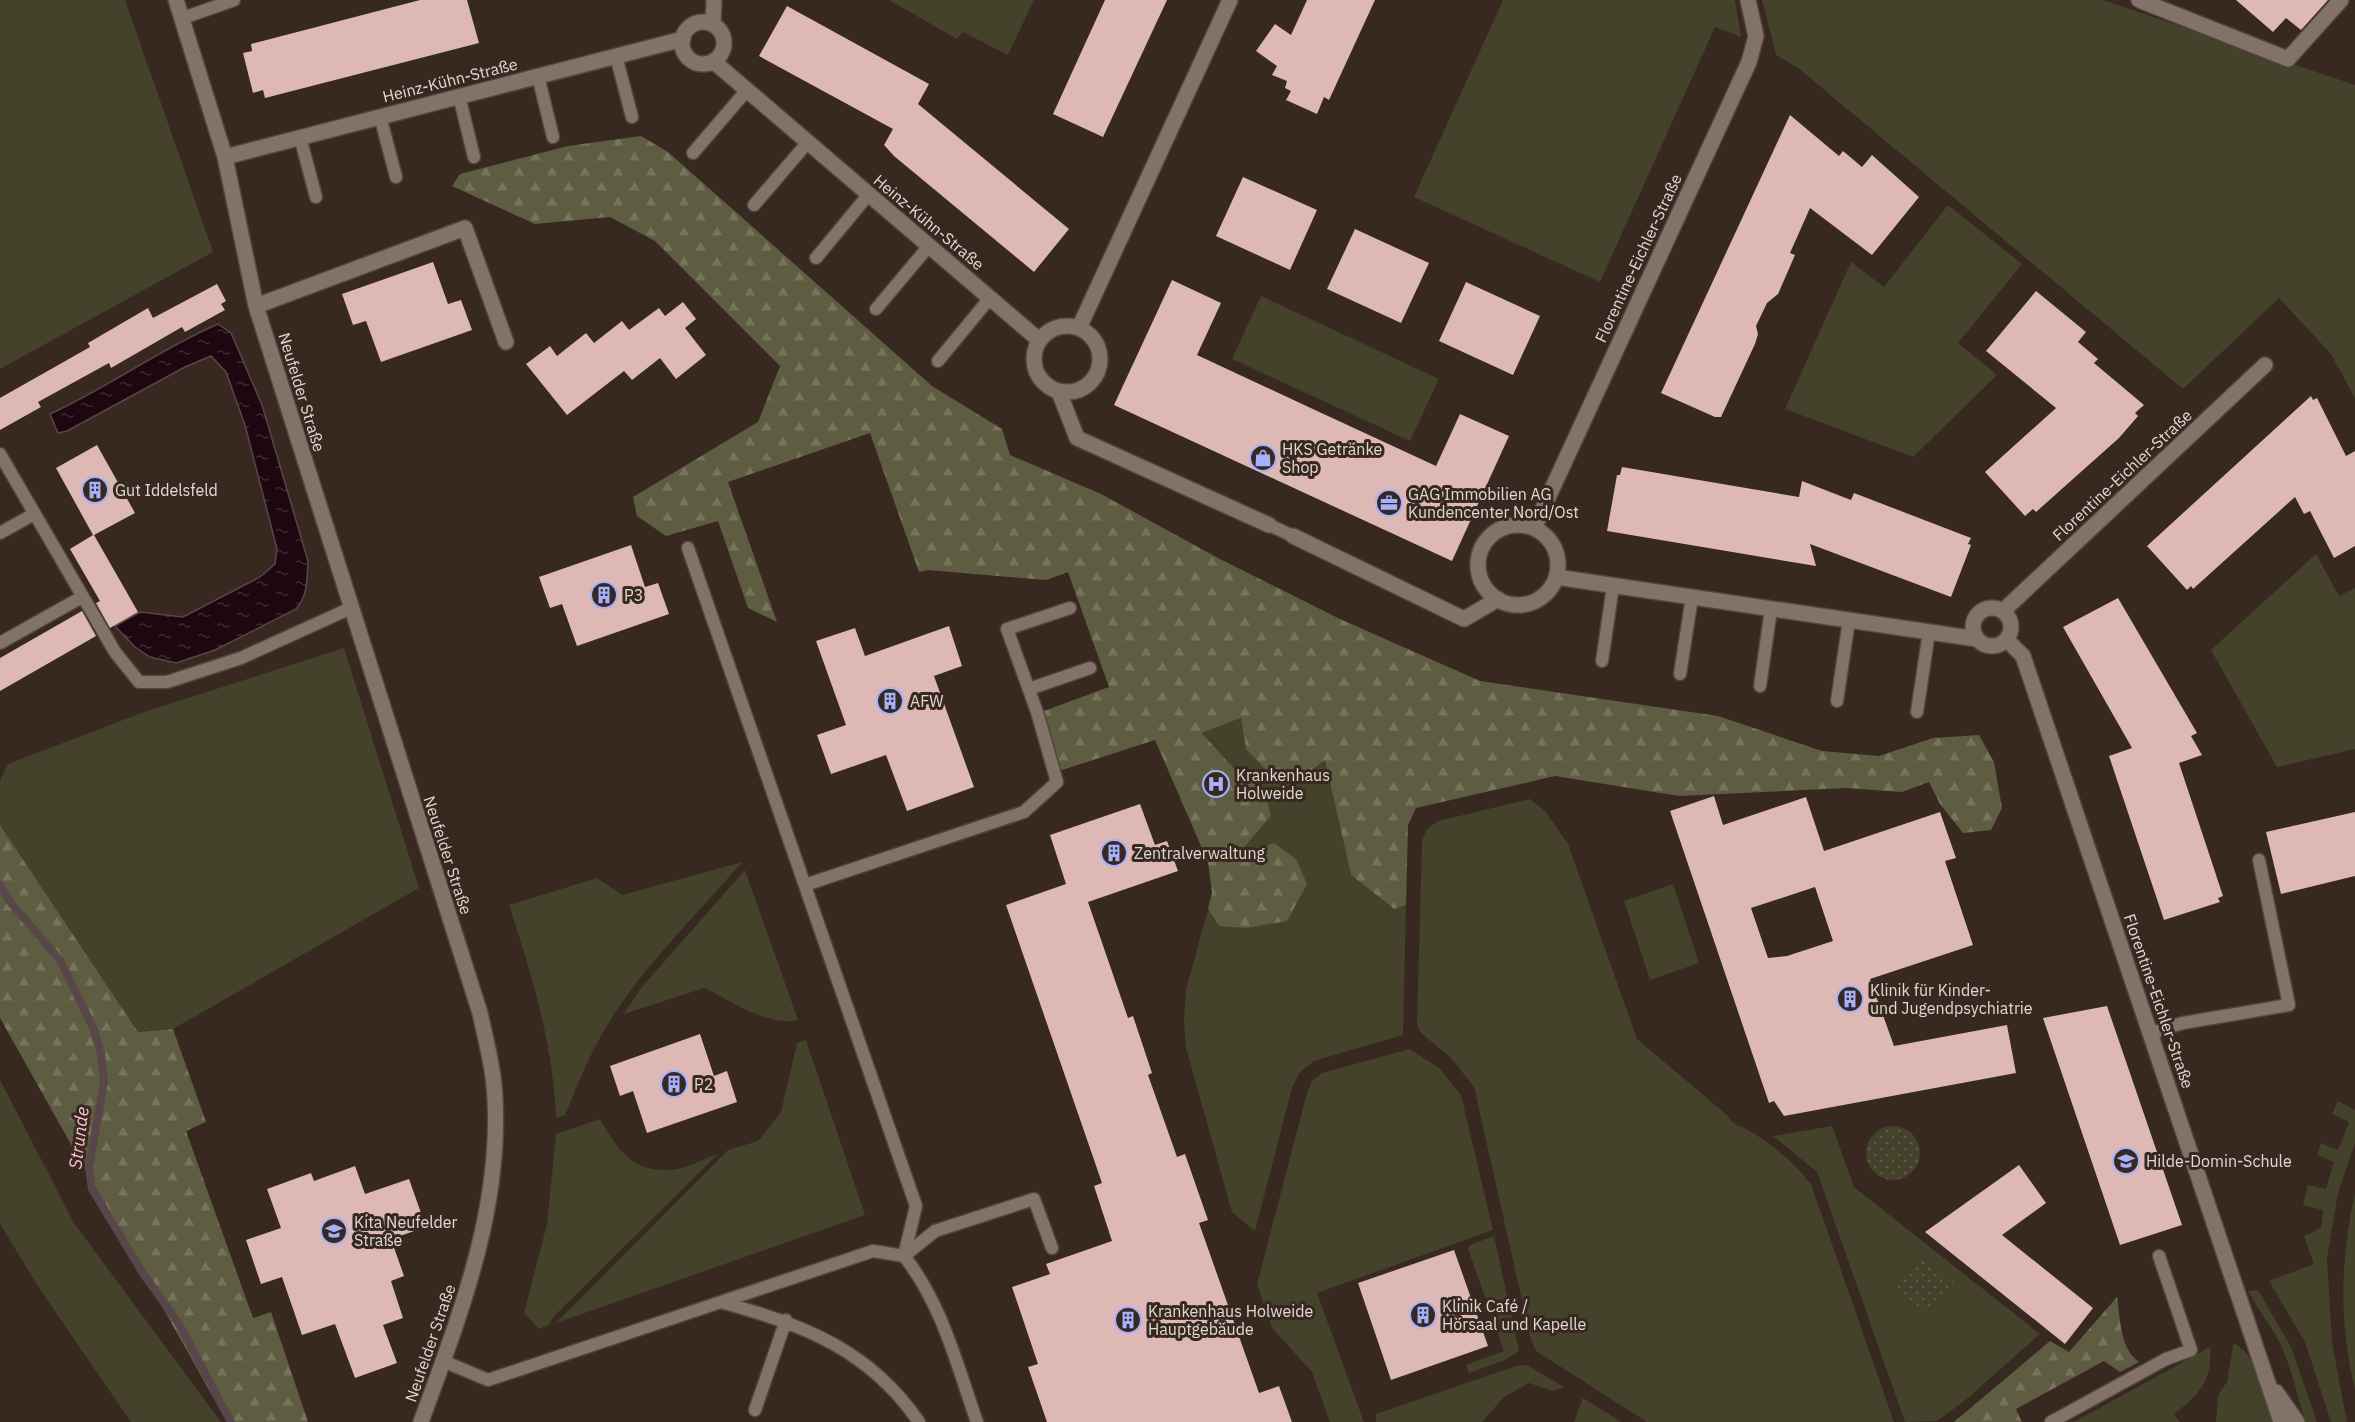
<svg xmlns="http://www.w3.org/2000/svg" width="2355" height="1422" viewBox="0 0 2355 1422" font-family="'IBM Plex Sans',sans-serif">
<defs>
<pattern id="forest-firs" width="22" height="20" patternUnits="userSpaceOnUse" patternTransform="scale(1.5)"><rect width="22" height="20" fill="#5e5d41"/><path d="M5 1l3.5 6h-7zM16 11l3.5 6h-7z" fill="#75745c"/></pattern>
<pattern id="garden-dots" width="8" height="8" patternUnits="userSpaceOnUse" patternTransform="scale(1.5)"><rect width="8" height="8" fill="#44422b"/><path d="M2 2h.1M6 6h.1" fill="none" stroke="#5f5d49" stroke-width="1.8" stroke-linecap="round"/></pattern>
<pattern id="water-ripples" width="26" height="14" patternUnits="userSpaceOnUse" patternTransform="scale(1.5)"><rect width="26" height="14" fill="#1e0710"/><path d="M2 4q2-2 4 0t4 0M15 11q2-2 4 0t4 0" fill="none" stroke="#3e2a32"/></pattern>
</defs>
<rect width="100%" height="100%" fill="#372820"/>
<path fill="#44422b" d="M 0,0 L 125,0 L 213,252 L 0,369 Z
M 889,0 L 1034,0 L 1008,55 L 963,32 L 957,39 Z
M 1503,0 L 1735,0 L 1741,37 L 1715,27 L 1600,282 L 1414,197 Z
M 1762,0 L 2103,0 L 2355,85 L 2355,398 L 2331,354 L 2279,298 L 2183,389 L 1798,68 L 1776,55 Z
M 1948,205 L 2022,264 L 1958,343 L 1997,375 L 1913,457 L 1785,409 L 1851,262 L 1884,287 Z
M 1261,296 L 1439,379 L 1410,441 L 1232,359 Z
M 2316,554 L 2339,596 L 2355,588 L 2355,749 L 2277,767 L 2211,650 Z
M 344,648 L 419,888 L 173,1029 L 138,1032 L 0,825 L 0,781 L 8,764 L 144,712 Z
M 1242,718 L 1246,749 L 1325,760 L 1351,875 L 1393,909 L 1406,905 L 1403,1035 L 1314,1061 L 1300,1072 L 1292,1088 L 1255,1231 L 1232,1212 L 1186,1048 L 1184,1019 L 1186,990 L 1208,909 L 1219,926 L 1234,859 L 1271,816 L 1265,791 L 1237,772 L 1202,733 Z
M 1530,799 L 1545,811 L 1568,844 L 1637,1039 L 1727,1115 C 1733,1126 1740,1125 1750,1131 C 1772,1144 1795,1164 1811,1184 L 1894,1422 L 1647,1422 L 1536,1351 L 1531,1340 L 1474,1087 L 1451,1058 L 1421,1033 L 1417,1024 L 1422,840 L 1428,828 L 1438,821 Z
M 742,862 C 698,914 643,966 608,1024 C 590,1053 578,1084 565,1115 L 556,1118 C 553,1044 532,975 509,905 L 597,878 L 622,895 Z
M 745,870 L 798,1020 C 767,1027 732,1001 704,988 L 624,1014 L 641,988 Z
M 1673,884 L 1699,963 L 1650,980 L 1624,901 Z
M 806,1040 L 865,1215 L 556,1323 L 728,1150 L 758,1141 L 781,1112 L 797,1043 Z
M 1410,1049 L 1439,1068 L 1461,1095 L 1493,1230 L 1317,1293 L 1364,1422 L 1330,1422 L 1312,1372 L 1272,1328 L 1257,1284 L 1307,1093 L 1312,1081 L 1322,1073 Z
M 0,1080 L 74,1223 L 221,1422 L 131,1422 L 39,1288 L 0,1224 Z
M 2338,1101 L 2355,1110 L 2355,1143 L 2338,1193 L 2327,1259 L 2332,1343 L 2347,1422 L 2331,1422 L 2305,1342 L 2269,1281 L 2314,1264 L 2304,1236 L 2321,1228 L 2323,1210 L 2303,1205 L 2308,1185 L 2326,1189 L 2334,1162 L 2317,1155 L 2321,1143 L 2338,1150 L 2349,1122 L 2332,1114 Z
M 600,1119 C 616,1147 631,1172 669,1170 C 684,1170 703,1159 718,1154 L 552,1318 L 549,1325 L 539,1329 L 524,1313 L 547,1224 L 556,1134 Z
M 1832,1126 L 1854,1187 L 2040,1334 L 1968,1398 L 1937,1421 L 1905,1422 L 1817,1172 L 1773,1136 Z
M 2355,1193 L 2355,1390 C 2339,1322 2340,1260 2355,1193 Z
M 1494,1236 L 1519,1351 L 1505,1360 L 1469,1373 L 1466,1365 L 1504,1351 L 1468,1249 L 1470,1245 Z
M 2258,1290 L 2291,1347 L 2317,1422 L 2306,1422 C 2296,1394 2291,1362 2276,1336 C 2267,1321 2257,1307 2248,1291 Z
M 2235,1344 C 2260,1358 2264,1396 2272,1422 L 2216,1422 L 2218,1395 L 2227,1382 L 2233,1345 Z
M 2210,1347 C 2213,1380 2199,1395 2174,1414 L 2180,1422 L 2074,1422 Z
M 1527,1365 L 1564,1387 L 1553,1391 L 1529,1383 L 1504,1397 L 1482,1422 L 1376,1422 L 1376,1414 L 1516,1366 Z
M 1583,1398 L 1621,1422 L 1574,1422 Z"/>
<path fill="url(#forest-firs)" d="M 641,136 L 668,152 L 932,386 L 1002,429 L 1010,455 L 1101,494 L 1220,559 L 1340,619 L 1480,681 L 1718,716 L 1822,751 L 1879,756 L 1933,738 L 1979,735 L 1994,762 L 2002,808 L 1991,830 L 1963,833 L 1940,804 L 1929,782 L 1902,792 L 1846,788 L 1679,796 L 1555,776 L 1416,808 L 1408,825 L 1406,905 L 1394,909 L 1351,875 L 1325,760 L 1304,776 L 1269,773 L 1246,749 L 1241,718 L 1202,733 L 1237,772 L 1265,791 L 1271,816 L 1235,858 L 1274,843 L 1296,859 L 1307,884 L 1287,921 L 1246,928 L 1219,926 L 1208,909 L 1212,893 L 1208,862 L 1155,740 L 1059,771 L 1044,711 L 1109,687 L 1068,572 L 1046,580 L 928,570 L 919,572 L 870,433 L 728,482 L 777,622 L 748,608 L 718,521 L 666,536 L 637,516 L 633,497 L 758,422 L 780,366 L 655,241 L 610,217 L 535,224 L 452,186 L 460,174 L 568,146 Z
M 0,825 L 138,1032 L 173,1029 L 206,1122 L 186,1131 L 253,1318 L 271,1312 L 308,1422 L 227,1422 L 0,1018 Z
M 2117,1297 C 2121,1320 2119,1347 2139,1362 L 2120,1372 L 2104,1361 L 2016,1409 L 2022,1422 L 1954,1422 L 2050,1341 L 2069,1352 Z"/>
<path fill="url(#garden-dots)" d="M1866 1153a27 27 0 1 1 54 0a27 27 0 1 1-54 0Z
M 1921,1256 L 1954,1282 L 1928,1314 L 1895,1288 Z"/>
<path fill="url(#water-ripples)" stroke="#59464a" stroke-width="1.5" d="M 218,324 L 231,333 L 262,405 L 308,561 C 307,579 308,595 296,609 L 215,650 L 176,663 L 150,657 L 135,647 L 115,626 L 140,612 L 183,617 L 260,577 L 275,564 L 277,549 L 245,425 L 226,372 L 211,356 L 185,367 L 67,431 L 58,433 L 50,414 C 109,387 160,349 218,324 Z"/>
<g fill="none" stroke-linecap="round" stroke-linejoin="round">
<path stroke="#59464a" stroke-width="8" d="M 0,885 L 11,903 L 60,960 L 94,1030 L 101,1054 L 104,1082 L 89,1168 L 92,1189 L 144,1275 L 178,1322 L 231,1422"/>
</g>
<path fill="#ddb8b5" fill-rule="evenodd" d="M 420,0 L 467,0 L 479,43 L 265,98 L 263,90 L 253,93 L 243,53 L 252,51 L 251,44 Z
M 1105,0 L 1167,0 L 1103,137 L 1053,114 Z
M 1307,0 L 1375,0 L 1329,100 L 1324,97 L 1317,114 L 1286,100 L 1291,91 L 1285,88 L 1287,81 L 1272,75 L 1277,66 L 1256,51 L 1275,24 L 1291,35 Z
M 2236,0 L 2328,0 L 2301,30 L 2286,18 L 2273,32 Z
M 787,6 L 929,84 L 918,104 L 1069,229 L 1034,272 L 894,156 L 884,145 L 893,129 L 759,56 Z
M 1790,115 L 1839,156 L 1843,151 L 1862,167 L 1872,155 L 1919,197 L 1872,255 L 1810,208 L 1790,253 L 1795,255 L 1778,294 L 1767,303 L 1756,326 L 1758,334 L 1755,344 L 1721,417 L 1715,417 L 1661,393 Z
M 1243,177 L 1317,210 L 1290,270 L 1216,236 Z
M 1355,229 L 1429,263 L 1401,323 L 1327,289 Z
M 433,262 L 448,304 L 461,300 L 472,330 L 381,362 L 366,321 L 353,325 L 342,294 Z
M 1172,280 L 1221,303 L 1197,355 L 1315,410 L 1436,466 L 1460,414 L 1509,436 L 1452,561 L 1114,405 Z
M 1466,282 L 1540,316 L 1513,375 L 1439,341 Z
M 217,284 L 226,301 L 221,304 L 225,310 L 185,332 L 182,327 L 111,368 L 109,363 L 38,402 L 41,407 L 0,430 L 0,398 L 90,347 L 88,343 L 148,308 L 153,318 Z
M 2036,291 L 2086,332 L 2078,342 L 2098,359 L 2094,363 L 2144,405 L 2135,413 L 2138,416 L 2119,438 L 2036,512 L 2033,509 L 2025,516 L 1985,472 L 2056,408 L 1986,351 Z
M 683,302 L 696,319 L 685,328 L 706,355 L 676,379 L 660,358 L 632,380 L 624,371 L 567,415 L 526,364 L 550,346 L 557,356 L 586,333 L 594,343 L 622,321 L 629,330 L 659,308 L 665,316 Z
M 2311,396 L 2313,400 L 2317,398 L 2346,456 L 2355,451 L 2355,546 L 2334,558 L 2310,511 L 2304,514 L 2295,497 L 2193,589 L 2191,586 L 2187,590 L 2147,546 Z
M 97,445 L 135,513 L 94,535 L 138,612 L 110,628 L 96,603 L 100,601 L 70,549 L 93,535 L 56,468 Z
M 1622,467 L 1799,497 L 1802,481 L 1851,500 L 1854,493 L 1971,538 L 1968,544 L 1971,545 L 1951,597 L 1810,544 L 1816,566 L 1607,531 L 1617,475 L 1620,475 Z
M 631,545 L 645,587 L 658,583 L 669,614 L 577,646 L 562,604 L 550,608 L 539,577 Z
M 2118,598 L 2197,733 L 2191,736 L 2202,755 L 2179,763 L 2223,896 L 2218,898 L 2220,902 L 2164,920 L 2109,756 L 2132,748 L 2063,627 Z
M 82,611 L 96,636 L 0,691 L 0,658 Z
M 949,626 L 962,666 L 934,676 L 974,787 L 907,811 L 886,755 L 831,774 L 817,735 L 846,725 L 816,641 L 855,628 L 865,656 Z
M 1714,796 L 1723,825 L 1806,797 L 1824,851 L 1940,812 L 1956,858 L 1945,861 L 1973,945 L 1870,979 L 1894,1046 L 2007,1025 L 2016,1073 L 1784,1116 L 1774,1101 L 1769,1103 L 1670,811 ZM 1815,887 L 1833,941 L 1787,956 L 1768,958 L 1751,908 Z
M 1140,804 L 1155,845 L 1167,841 L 1178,871 L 1088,902 L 1128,1018 L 1133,1016 L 1152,1073 L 1148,1075 L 1177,1157 L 1185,1154 L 1208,1220 L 1199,1223 L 1259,1393 L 1279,1386 L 1292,1422 L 1047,1422 L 1028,1367 L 1038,1364 L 1012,1287 L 1050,1274 L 1046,1264 L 1112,1241 L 1094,1186 L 1102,1183 L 1006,905 L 1066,884 L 1050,835 Z
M 2355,812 L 2355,876 L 2281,894 L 2266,832 Z
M 2107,1006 L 2182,1225 L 2120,1245 L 2043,1018 Z
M 700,1034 L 714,1076 L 727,1071 L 737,1102 L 647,1133 L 633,1091 L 620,1096 L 610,1066 Z
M 2019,1165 L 2046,1203 L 2002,1235 L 2093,1308 L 2065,1344 L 1925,1232 Z
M 355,1166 L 365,1194 L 409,1179 L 426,1227 L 391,1239 L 404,1276 L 391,1281 L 403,1318 L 383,1325 L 397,1363 L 355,1378 L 335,1324 L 302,1335 L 282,1277 L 261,1284 L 246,1240 L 281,1228 L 267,1189 L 311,1173 L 314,1181 Z
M 1454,1250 L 1488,1346 L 1391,1380 L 1358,1283 Z"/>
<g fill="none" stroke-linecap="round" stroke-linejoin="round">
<defs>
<path id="service" d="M 183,18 L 234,0
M 616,56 L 632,117
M 538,76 L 553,137
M 459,96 L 474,157
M 380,116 L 396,177
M 300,137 L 316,197
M 693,153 L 747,90
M 754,205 L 808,142
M 816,258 L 869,194
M 876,309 L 929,246
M 938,361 L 990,298
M 0,454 L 115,652 L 139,682 L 167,682 L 241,658 L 351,608
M 1269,525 L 1293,536
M 0,533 L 34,514
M 688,548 L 916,1206 L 904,1256
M 0,643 L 82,597
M 1602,661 L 1613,586
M 1680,674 L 1692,597
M 1760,686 L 1771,609
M 1029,689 L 1090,668
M 1837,701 L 1849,620
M 1917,712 L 1929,632
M 805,885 L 1024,812 L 1057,782 L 1037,712 L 1007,629 L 1070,608
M 2151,1033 L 2183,1023 L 2289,1005 L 2259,860
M 904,1256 L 935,1231 L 1034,1199 L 1052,1248
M 721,1302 C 803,1325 869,1349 919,1422
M 443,1361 L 488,1380 L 873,1251 L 904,1256 C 942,1304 957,1365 977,1422
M 755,1410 L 786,1320
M 2051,1422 L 2166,1359 L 2191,1350 L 2159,1256"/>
<path id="minor" d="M 176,0 L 225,157 L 256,306 L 480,1013 C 486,1041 494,1070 495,1099 C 501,1212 459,1317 421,1422
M 2139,0 L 2288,59 L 2341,0
M682 43a21 21 0 1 1 42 0a21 21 0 1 1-42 0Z
M 713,24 L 714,0
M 713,61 L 1039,340
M 225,157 L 683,39
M 256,306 L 465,228 L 506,342
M1034 359a33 33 0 1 1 66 0a33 33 0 1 1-66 0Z
M 1079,328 L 1230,0
M 1059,392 L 1077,438 L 1269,525
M1478 565a40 40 0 1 1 80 0a40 40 0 1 1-80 0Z
M 1534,528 L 1749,62 L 1756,36 L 1748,0
M 1293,536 L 1464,619 L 1498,599
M 1556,577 L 1977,639
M1973 627a19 19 0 1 1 38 0a19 19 0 1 1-38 0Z
M 2003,611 L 2265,365
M 2007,640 L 2023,656 L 2281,1422
M 2276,1392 L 2297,1422"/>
</defs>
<use href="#service" stroke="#51453e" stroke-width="15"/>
<use href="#minor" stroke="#51453e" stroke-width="18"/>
<use href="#service" stroke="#837268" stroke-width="12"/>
<use href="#minor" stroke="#837268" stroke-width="15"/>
</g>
<defs>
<symbol id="shop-ring" viewBox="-11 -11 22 22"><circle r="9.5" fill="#372820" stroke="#a5b1fc" stroke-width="1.5"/><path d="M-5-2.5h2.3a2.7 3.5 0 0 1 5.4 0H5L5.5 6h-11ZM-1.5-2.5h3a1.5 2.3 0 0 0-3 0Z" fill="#a5b1fc"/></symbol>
<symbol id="building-ring" viewBox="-11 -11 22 22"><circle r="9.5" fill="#372820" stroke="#a5b1fc" stroke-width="1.5"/><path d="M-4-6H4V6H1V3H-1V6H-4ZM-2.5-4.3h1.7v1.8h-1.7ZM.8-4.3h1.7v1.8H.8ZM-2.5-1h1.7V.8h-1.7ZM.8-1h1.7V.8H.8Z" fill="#a5b1fc"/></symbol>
<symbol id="office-ring" viewBox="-11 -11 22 22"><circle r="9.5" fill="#372820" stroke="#a5b1fc" stroke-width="1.5"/><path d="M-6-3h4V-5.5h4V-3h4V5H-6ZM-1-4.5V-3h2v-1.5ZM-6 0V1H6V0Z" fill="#a5b1fc"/></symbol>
<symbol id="hospital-ring" viewBox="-11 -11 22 22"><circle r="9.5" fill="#372820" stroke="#a5b1fc" stroke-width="1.5"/><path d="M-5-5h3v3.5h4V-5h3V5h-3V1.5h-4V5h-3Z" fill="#a5b1fc"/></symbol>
<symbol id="school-ring" viewBox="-11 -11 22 22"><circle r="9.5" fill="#372820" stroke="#a5b1fc" stroke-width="1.5"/><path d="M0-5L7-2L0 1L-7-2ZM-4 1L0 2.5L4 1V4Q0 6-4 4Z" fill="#a5b1fc"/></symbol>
</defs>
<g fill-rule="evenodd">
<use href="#shop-ring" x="1248" y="443" width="30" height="30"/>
<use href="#building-ring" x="80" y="475" width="30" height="30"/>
<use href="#office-ring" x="1374" y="488" width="30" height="30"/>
<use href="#building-ring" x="589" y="580" width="30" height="30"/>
<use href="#building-ring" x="875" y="686" width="30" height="30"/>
<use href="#hospital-ring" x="1201" y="769" width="30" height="30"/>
<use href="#building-ring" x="1099" y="838" width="30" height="30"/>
<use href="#building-ring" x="1835" y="984" width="30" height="30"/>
<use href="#building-ring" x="659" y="1069" width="30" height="30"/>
<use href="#school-ring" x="2111" y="1146" width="30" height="30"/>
<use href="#school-ring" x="319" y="1216" width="30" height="30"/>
<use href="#building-ring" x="1408" y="1300" width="30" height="30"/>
<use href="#building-ring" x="1113" y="1305" width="30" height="30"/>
</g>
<g text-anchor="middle" stroke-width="6" stroke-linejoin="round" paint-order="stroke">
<g font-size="16" fill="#e2d8d3" stroke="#372820">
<text transform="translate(450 80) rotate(-14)" y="6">Heinz-Kühn-Straße</text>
<text transform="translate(929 222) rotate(40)" y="6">Heinz-Kühn-Straße</text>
<text transform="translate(1638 258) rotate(-65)" y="6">Florentine-Eichler-Straße</text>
<text transform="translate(302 392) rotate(73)" y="6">Neufelder Straße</text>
<text transform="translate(2122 475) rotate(-43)" y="6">Florentine-Eichler-Straße</text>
<text transform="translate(448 855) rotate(72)" y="6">Neufelder Straße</text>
<text transform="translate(2159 1001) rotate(71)" y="6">Florentine-Eichler-Straße</text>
<text transform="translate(430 1343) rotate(-71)" y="6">Neufelder Straße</text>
</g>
<g font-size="16" fill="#e2d8d3" stroke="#372820" text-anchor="start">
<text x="1282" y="455">HKS Getränke<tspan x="1282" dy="18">Shop</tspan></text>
<text x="115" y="496">Gut Iddelsfeld</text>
<text x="1408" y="500">GAG Immobilien AG<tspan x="1408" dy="18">Kundencenter Nord/Ost</tspan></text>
<text x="624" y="601">P3</text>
<text x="910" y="707">AFW</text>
<text x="1236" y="781">Krankenhaus<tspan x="1236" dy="18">Holweide</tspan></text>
<text x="1134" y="859">Zentralverwaltung</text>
<text x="1870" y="996">Klinik für Kinder-<tspan x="1870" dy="18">und Jugendpsychiatrie</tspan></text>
<text x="694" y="1090">P2</text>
<text x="2146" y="1167">Hilde-Domin-Schule</text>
<text x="354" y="1228">Kita Neufelder<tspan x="354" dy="18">Straße</tspan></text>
<text x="1442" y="1312">Klinik Café /<tspan x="1442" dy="18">Hörsaal und Kapelle</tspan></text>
<text x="1148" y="1317">Krankenhaus Holweide<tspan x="1148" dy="18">Hauptgebäude</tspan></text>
</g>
<g font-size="18" font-style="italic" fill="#fdc1d4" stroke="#372820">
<text transform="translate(79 1138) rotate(-83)" y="6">Strunde</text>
</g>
</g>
</svg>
